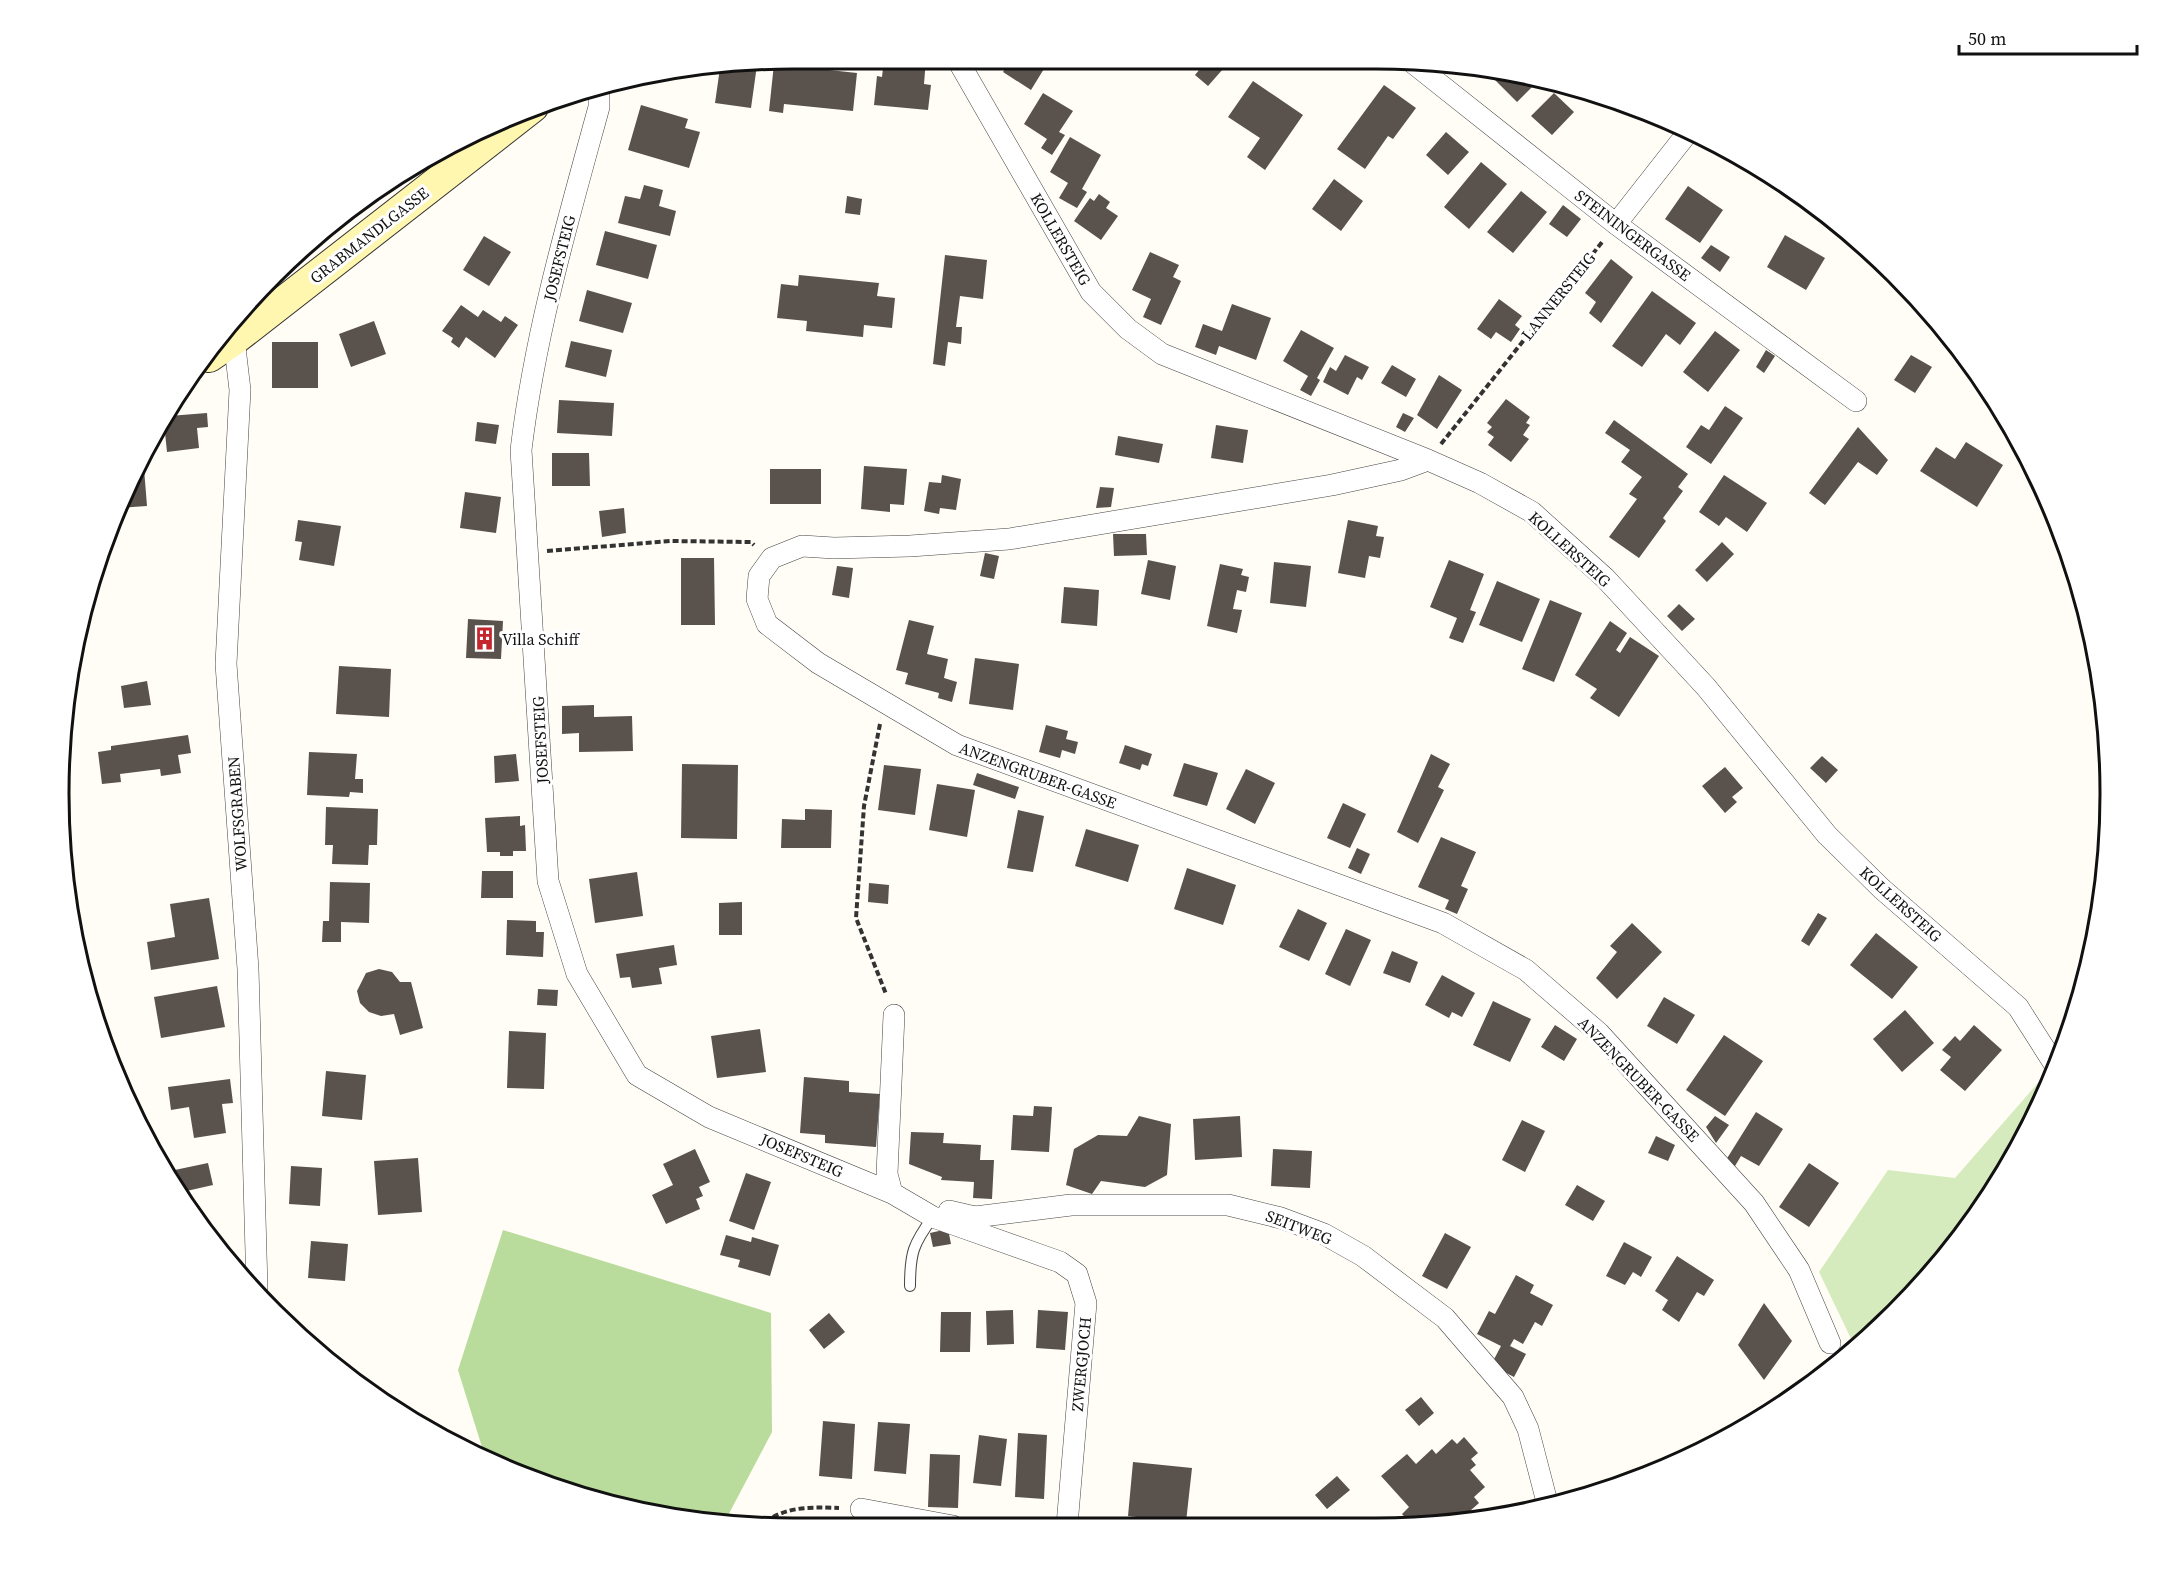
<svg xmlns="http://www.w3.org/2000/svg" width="2169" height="1587" viewBox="0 0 2169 1587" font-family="'Source Serif 4',serif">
<rect width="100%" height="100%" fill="#fffdf5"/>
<path fill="#d5ebbd" d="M 2058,1060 L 2012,1161 L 1928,1278 L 1855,1347 L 1819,1272 L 1888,1170 L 1955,1178 Z"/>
<path fill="#b9dc9c" d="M 503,1230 L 771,1313 L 772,1432 L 724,1523 L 603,1503 L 479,1457 L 482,1447 L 458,1370 Z"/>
<path fill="#5a524d" d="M 884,59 L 926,59 L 924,84 L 931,85 L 928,110 L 874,105 L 877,76 L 882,77 Z
M 1011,59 L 1050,59 L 1031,90 L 1003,72 Z
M 1208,59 L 1223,69 L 1208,86 L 1195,75 Z
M 750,64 L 757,65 L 751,108 L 715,103 L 720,68 Z
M 774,64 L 857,73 L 853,111 L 784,104 L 783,113 L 769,111 Z
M 1500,75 L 1535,79 L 1537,82 L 1517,102 L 1495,80 Z
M 1253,81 L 1303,115 L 1265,170 L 1247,157 L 1260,138 L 1228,117 Z
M 1384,85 L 1416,108 L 1393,139 L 1388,136 L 1365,169 L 1337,149 Z
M 1043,93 L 1073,111 L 1059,132 L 1065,135 L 1052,155 L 1041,148 L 1047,139 L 1024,124 Z
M 1554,93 L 1574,112 L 1552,135 L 1531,116 Z
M 641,105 L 688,119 L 685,128 L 700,132 L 689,168 L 628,150 Z
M 1446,132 L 1469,152 L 1448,175 L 1426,155 Z
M 1070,137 L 1101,155 L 1082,189 L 1087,192 L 1077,208 L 1059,198 L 1068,183 L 1050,172 Z
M 1481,162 L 1507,184 L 1469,229 L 1444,207 Z
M 398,175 L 375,195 L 373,193 L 385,182 Z
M 1334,179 L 1363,201 L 1341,231 L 1312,209 Z
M 644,185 L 663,190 L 659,206 L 676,211 L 670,236 L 618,223 L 625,196 L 640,199 Z
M 1688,186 L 1723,210 L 1700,243 L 1665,219 Z
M 1521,191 L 1547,212 L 1513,253 L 1487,232 Z
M 1099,194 L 1110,202 L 1106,208 L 1118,216 L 1101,240 L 1074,221 L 1090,198 L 1094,201 Z
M 847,196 L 862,199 L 860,215 L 845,213 Z
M 1563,205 L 1581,219 L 1567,237 L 1549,224 Z
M 605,231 L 657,245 L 648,279 L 596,265 Z
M 1785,235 L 1825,258 L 1806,290 L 1767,267 Z
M 484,236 L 511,252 L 489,286 L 463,270 Z
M 1711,245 L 1730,257 L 1720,272 L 1701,258 Z
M 1150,252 L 1179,265 L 1173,277 L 1181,281 L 1161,325 L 1143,317 L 1151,299 L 1132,290 Z
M 945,255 L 987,260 L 983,299 L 960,296 L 956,327 L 962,327 L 961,344 L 948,342 L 945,366 L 933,364 Z
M 1611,259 L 1633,277 L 1601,323 L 1589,313 L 1596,302 L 1585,293 Z
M 799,275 L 879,283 L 877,296 L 895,298 L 892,328 L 864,325 L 863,337 L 806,331 L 807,321 L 777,318 L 781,284 L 798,286 Z
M 587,290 L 632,303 L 623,333 L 579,321 Z
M 1652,291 L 1696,323 L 1680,345 L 1666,334 L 1642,367 L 1612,346 Z
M 1499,299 L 1522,316 L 1515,325 L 1520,329 L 1511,342 L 1496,332 L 1491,339 L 1477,329 Z
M 1232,304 L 1271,318 L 1256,360 L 1219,346 L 1216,355 L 1195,347 L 1203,324 L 1222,331 Z
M 461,305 L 478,317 L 483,310 L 501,322 L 505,316 L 518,325 L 495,358 L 466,337 L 459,348 L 451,342 L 453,338 L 442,331 Z
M 374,321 L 386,354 L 351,367 L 339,334 Z
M 1301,330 L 1334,348 L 1317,378 L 1320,380 L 1311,396 L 1300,390 L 1308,376 L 1283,361 Z
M 1715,331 L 1740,350 L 1708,392 L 1683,372 Z
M 571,341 L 612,350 L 606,377 L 565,367 Z
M 272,342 L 318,342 L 318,388 L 272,388 Z
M 1766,350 L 1775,356 L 1764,373 L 1756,367 Z
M 1345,355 L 1369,367 L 1362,380 L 1357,377 L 1348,395 L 1323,382 L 1330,367 L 1336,371 Z
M 1911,355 L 1932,367 L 1915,393 L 1894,380 Z
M 1392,365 L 1416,379 L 1406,397 L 1381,383 Z
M 1439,375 L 1462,390 L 1437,429 L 1417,415 Z
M 1506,399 L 1530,417 L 1526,423 L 1530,425 L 1523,435 L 1529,439 L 1511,462 L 1488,445 L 1494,437 L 1487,432 L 1492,427 L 1487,423 Z
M 559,400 L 614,403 L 612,436 L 557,433 Z
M 1725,406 L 1743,418 L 1711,464 L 1686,447 L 1701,425 L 1709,430 Z
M 207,413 L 208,427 L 197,428 L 199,448 L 167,452 L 164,423 L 169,416 Z
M 1403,413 L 1414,418 L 1405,432 L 1396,427 Z
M 1614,420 L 1688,474 L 1678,487 L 1683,491 L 1663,518 L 1666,521 L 1639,558 L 1609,537 L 1637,499 L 1629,494 L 1642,477 L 1621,462 L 1630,450 L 1605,433 Z
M 477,422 L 499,425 L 496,444 L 475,441 Z
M 1216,425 L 1248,430 L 1243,463 L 1211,458 Z
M 1858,427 L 1888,460 L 1877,475 L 1858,462 L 1825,505 L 1809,493 Z
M 1118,436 L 1163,444 L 1159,463 L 1115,455 Z
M 1966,442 L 2003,465 L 1977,507 L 1920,471 L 1936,447 L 1955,459 Z
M 552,453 L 589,453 L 590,486 L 552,486 Z
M 143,456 L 147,506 L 118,508 L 134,469 Z
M 864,466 L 907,469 L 904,505 L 890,504 L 890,512 L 861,509 Z
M 770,469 L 821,469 L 821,504 L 770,504 Z
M 942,475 L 961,479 L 956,510 L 940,508 L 939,514 L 924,511 L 929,482 L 941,483 Z
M 1724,475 L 1767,503 L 1747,532 L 1726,517 L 1719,526 L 1699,512 Z
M 1100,487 L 1114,488 L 1111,507 L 1096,508 Z
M 465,492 L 501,497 L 496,533 L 460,528 Z
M 624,508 L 626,533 L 602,537 L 599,511 Z
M 298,520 L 341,526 L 334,566 L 299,560 L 302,542 L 295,541 Z
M 1348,520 L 1378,526 L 1376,536 L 1384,537 L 1380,558 L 1369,556 L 1365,578 L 1338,573 Z
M 1113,534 L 1146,534 L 1147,555 L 1114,556 Z
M 1722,542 L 1734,554 L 1707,582 L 1695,570 Z
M 985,553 L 999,556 L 994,579 L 980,576 Z
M 681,558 L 714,558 L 715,625 L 681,625 Z
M 1148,560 L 1176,566 L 1170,600 L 1141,594 Z
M 1449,560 L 1484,574 L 1470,610 L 1476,612 L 1463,643 L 1449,638 L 1457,618 L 1430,607 Z
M 1274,562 L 1311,566 L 1306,607 L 1270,603 Z
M 1220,564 L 1243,569 L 1241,575 L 1249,577 L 1246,592 L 1237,590 L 1233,609 L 1242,610 L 1237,633 L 1207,626 Z
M 837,566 L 853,568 L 849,598 L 832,595 Z
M 1497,581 L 1540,599 L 1522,642 L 1479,625 Z
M 1064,587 L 1099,590 L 1097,626 L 1061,623 Z
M 1550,600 L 1582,613 L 1554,682 L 1522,669 Z
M 1679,604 L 1695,619 L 1682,631 L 1667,616 Z
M 468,619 L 503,621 L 501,659 L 466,658 Z
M 909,620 L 934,626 L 927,654 L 948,659 L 944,678 L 957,682 L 952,702 L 938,698 L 939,693 L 905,684 L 908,673 L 896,670 Z
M 1610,621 L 1627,633 L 1616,650 L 1620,653 L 1630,637 L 1659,656 L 1619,717 L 1590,698 L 1597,689 L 1575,675 Z
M 975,658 L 1019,664 L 1013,710 L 969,704 Z
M 339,666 L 391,669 L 389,717 L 336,714 Z
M 147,681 L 151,705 L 124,708 L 121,686 Z
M 594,705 L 594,717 L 632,716 L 633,751 L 579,752 L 579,733 L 562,734 L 562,706 Z
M 1046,725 L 1068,731 L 1066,739 L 1078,742 L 1075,754 L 1062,750 L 1060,758 L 1039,752 Z
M 188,735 L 191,753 L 178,755 L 181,773 L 161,776 L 160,769 L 120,774 L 121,782 L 102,784 L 98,752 L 111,750 L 111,746 Z
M 1125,745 L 1152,754 L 1148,766 L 1142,764 L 1140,770 L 1119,763 Z
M 309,752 L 357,754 L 355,779 L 363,779 L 363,793 L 350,792 L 349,797 L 307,795 Z
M 516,754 L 519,781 L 495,783 L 494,756 Z
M 1431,754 L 1450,764 L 1438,787 L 1444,790 L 1418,843 L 1397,832 Z
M 1822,756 L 1838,770 L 1826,783 L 1810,768 Z
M 1184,763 L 1218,773 L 1207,806 L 1173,796 Z
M 682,764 L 738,765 L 737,839 L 681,838 Z
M 884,765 L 921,769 L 915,815 L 878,810 Z
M 1725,767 L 1743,788 L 1732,797 L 1737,802 L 1725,813 L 1702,786 Z
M 1246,769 L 1275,783 L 1255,824 L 1226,809 Z
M 977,773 L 1019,787 L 1015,799 L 973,785 Z
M 937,784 L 975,790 L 967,837 L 929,830 Z
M 1343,803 L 1366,814 L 1350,848 L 1327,838 Z
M 326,807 L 378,809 L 377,845 L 369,845 L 368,865 L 332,864 L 333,845 L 325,845 Z
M 805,809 L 832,810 L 831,848 L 781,848 L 782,819 L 805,820 Z
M 1018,810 L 1044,816 L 1033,872 L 1007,868 Z
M 520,816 L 520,826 L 525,825 L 526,851 L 513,851 L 513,856 L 500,856 L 500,852 L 487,852 L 485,818 Z
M 1086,829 L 1139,845 L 1128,882 L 1075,866 Z
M 1441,837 L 1476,852 L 1461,886 L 1468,889 L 1457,914 L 1445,909 L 1449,900 L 1418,887 Z
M 1357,848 L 1370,854 L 1361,874 L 1348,868 Z
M 1187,868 L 1236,885 L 1223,925 L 1174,909 Z
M 482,871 L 513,871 L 513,898 L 481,898 Z
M 637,872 L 643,916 L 595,923 L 589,879 Z
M 330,882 L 370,883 L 369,923 L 341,922 L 341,942 L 322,942 L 323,921 L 329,921 Z
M 869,883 L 889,885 L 888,904 L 868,902 Z
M 209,898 L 219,959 L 151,970 L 147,942 L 175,937 L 170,904 Z
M 742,902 L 742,935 L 719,935 L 719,903 Z
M 1298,909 L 1327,923 L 1309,961 L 1279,947 Z
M 1818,913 L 1827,918 L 1809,946 L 1801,941 Z
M 507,920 L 536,921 L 536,932 L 544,932 L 543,957 L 506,955 Z
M 1632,923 L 1662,952 L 1617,999 L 1596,978 L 1617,952 L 1610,946 Z
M 1346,929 L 1371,940 L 1350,986 L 1325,974 Z
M 1876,933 L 1918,967 L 1892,999 L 1850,965 Z
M 674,945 L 677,965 L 659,968 L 662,984 L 632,988 L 630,977 L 620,978 L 616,954 Z
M 1392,951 L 1418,962 L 1410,983 L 1383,973 Z
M 379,969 L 392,972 L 400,982 L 411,982 L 423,1028 L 400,1035 L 394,1014 L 381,1016 L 369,1012 L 360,1003 L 357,991 L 366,973 Z
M 1442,975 L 1475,993 L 1462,1017 L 1452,1012 L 1449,1018 L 1425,1005 Z
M 217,986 L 225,1027 L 161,1038 L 154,997 Z
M 538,989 L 558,990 L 557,1006 L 537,1005 Z
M 1664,997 L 1695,1015 L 1677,1044 L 1647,1026 Z
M 1493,1001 L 1531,1019 L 1510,1062 L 1473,1045 Z
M 1905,1010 L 1934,1043 L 1902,1072 L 1873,1039 Z
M 1555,1025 L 1577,1039 L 1564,1061 L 1541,1047 Z
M 1974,1025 L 2002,1050 L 1965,1091 L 1940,1070 L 1951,1057 L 1942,1050 L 1955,1036 L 1960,1041 Z
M 760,1029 L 766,1072 L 717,1078 L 711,1036 Z
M 509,1031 L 546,1033 L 544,1089 L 507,1088 Z
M 1724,1035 L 1763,1061 L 1725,1116 L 1686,1090 Z
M 326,1071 L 366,1075 L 362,1120 L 322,1116 Z
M 804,1077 L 849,1081 L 849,1092 L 880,1094 L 876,1147 L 825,1143 L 825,1135 L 800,1133 Z
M 230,1079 L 233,1103 L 222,1104 L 226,1133 L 194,1138 L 189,1107 L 171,1110 L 168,1087 Z
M 1034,1106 L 1052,1107 L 1049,1152 L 1011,1150 L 1013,1115 L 1033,1116 Z
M 1756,1112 L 1783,1129 L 1759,1166 L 1741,1156 L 1735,1166 L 1726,1160 Z
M 1139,1116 L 1171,1124 L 1167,1175 L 1145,1187 L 1101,1181 L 1092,1194 L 1066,1185 L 1074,1149 L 1098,1135 L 1127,1136 Z
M 1240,1116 L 1242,1157 L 1195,1160 L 1193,1119 Z
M 1715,1116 L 1729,1125 L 1716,1143 L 1706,1127 Z
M 1522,1120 L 1545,1131 L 1525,1172 L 1502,1160 Z
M 911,1132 L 944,1133 L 943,1143 L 981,1145 L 980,1160 L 994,1160 L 992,1199 L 973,1198 L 974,1182 L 941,1180 L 942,1177 L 909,1164 Z
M 1656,1136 L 1675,1145 L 1668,1161 L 1648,1153 Z
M 695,1149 L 710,1182 L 699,1187 L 703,1196 L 696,1199 L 700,1209 L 666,1224 L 652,1195 L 673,1185 L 663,1164 Z
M 1273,1149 L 1312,1151 L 1310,1188 L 1271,1186 Z
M 418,1158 L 422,1212 L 378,1215 L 374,1161 Z
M 208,1163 L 213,1185 L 182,1192 L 170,1171 Z
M 1809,1163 L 1839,1183 L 1809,1227 L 1779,1207 Z
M 291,1166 L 322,1168 L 320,1206 L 289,1204 Z
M 746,1173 L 771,1182 L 754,1230 L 729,1221 Z
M 1577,1185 L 1605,1201 L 1593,1221 L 1565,1205 Z
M 948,1229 L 951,1244 L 933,1247 L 930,1233 Z
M 1445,1233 L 1471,1247 L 1447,1289 L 1422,1276 Z
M 726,1235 L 751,1242 L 752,1237 L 779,1245 L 770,1276 L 738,1267 L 740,1260 L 720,1255 Z
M 311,1241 L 348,1244 L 345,1281 L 308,1278 Z
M 1624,1242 L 1652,1257 L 1641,1277 L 1633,1272 L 1625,1285 L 1606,1276 Z
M 1677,1256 L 1714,1280 L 1704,1296 L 1697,1292 L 1679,1322 L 1662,1310 L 1668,1300 L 1655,1291 Z
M 1516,1275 L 1534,1285 L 1530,1293 L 1553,1305 L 1542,1326 L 1535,1322 L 1523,1344 L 1514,1339 L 1510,1346 L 1526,1354 L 1514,1377 L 1491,1365 L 1501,1346 L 1477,1334 L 1489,1311 L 1495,1314 Z
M 1764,1303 L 1792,1341 L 1764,1380 L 1738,1345 Z
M 1013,1310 L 1014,1344 L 987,1345 L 986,1311 Z
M 1038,1310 L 1068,1312 L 1065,1350 L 1036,1348 Z
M 941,1312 L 971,1312 L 970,1352 L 940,1352 Z
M 829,1313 L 845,1332 L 824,1349 L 809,1330 Z
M 1421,1397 L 1434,1413 L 1419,1426 L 1405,1410 Z
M 823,1421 L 855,1424 L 852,1479 L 819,1476 Z
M 878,1422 L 910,1424 L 906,1474 L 874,1471 Z
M 1018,1433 L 1047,1435 L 1044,1499 L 1015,1497 Z
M 979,1435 L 1007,1439 L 1001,1486 L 973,1483 Z
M 1464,1437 L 1478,1453 L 1471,1459 L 1476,1465 L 1470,1470 L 1485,1487 L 1474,1497 L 1479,1503 L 1462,1518 L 1457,1512 L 1446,1522 L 1410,1523 L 1402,1514 L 1409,1507 L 1381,1476 L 1407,1454 L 1416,1464 L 1432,1449 L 1436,1454 L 1452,1439 L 1457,1444 Z
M 930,1454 L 960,1455 L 958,1508 L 928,1507 Z
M 1133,1462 L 1192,1468 L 1186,1522 L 1171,1520 L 1171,1524 L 1165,1524 L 1144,1522 L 1145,1518 L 1128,1516 Z
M 1337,1476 L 1350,1490 L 1327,1509 L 1315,1495 Z"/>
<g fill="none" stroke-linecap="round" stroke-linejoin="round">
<defs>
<path id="lane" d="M 910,1286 C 910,1253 913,1244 933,1217"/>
<path id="street" d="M 957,59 L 1091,292 L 1128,329 L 1162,354 L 1428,460 L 1480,483 L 1532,512 L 1605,578 L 1706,687 L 1827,835 L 1882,889 L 2018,1007 L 2055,1065
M 1413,63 L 1616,224 L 1856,401
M 599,85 L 599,107 C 568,220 535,333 521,450 L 548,881 L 577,974 L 637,1075 L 709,1117 L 892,1193 L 933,1217 L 1060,1262 L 1077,1274 L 1086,1303 L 1067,1525
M 1616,224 L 1689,131
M 232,322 L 240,390 L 226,664 L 248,969 L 257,1288
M 1428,460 L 1401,470 L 1332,485 L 1009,539 L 910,546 L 834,548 L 802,546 L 772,558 L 759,576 L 757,599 L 767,624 L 818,663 L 957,745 L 1443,923 L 1526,970 L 1599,1033 L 1754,1203 L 1799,1270 L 1830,1343
M 892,1193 L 887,1174 L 894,1015
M 949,1211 L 975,1217 L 1071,1205 L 1228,1205 L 1281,1218 L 1324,1234 L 1363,1256 L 1445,1318 L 1513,1397 L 1528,1429 L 1547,1502
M 861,1509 L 953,1526"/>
<path id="secondary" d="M 209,357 L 234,340 L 533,107"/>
</defs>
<use href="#lane" stroke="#444" stroke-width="12"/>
<use href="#street" stroke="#444" stroke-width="22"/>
<use href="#secondary" stroke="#333" stroke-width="32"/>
<path stroke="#333" stroke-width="4" stroke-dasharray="6 3" stroke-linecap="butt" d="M 1441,444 L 1603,241
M 547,551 L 670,541 L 751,542 L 754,545
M 880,724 L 864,806 L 856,918 L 886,994
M 758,1527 C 783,1506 808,1507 839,1508"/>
<use href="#lane" stroke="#fff" stroke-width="10"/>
<use href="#street" stroke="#fff" stroke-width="21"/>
<use href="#secondary" stroke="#fff6b0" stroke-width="30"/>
</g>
<defs>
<symbol id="building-bare" viewBox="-9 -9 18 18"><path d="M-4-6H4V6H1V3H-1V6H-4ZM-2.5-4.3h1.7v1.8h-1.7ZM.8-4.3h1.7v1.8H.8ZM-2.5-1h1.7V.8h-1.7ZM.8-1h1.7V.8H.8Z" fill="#c4262e" stroke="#fff" stroke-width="2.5" paint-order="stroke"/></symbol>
</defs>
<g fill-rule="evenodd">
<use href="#building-bare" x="468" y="622" width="33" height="33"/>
</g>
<g text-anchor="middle" stroke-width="6" stroke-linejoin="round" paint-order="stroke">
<g font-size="16" fill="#111" stroke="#fff">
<text transform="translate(369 235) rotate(-38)" y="6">GRABMANDLGASSE</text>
<text transform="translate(1633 235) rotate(37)" y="6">STEININGERGASSE</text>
<text transform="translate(1061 239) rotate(60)" y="6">KOLLERSTEIG</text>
<text transform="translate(559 258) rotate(-76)" y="6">JOSEFSTEIG</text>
<text transform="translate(1558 296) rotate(-51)" y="6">LANNERSTEIG</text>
<text transform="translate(1570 549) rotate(42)" y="6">KOLLERSTEIG</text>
<text transform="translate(540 740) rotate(-93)" y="6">JOSEFSTEIG</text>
<text transform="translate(1038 775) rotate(20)" y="6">ANZENGRUBER-GASSE</text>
<text transform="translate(237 814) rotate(-94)" y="6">WOLFSGRABEN</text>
<text transform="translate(1901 904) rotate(42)" y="6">KOLLERSTEIG</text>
<text transform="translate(1639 1079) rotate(46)" y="6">ANZENGRUBER-GASSE</text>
<text transform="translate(802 1155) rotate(23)" y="6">JOSEFSTEIG</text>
<text transform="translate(1299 1227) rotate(21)" y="6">SEITWEG</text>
<text transform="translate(1081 1364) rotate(-85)" y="6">ZWERGJOCH</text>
</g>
<g font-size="16" fill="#111" stroke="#fff" text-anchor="start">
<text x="502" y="645">Villa Schiff</text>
</g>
</g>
<path d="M0 0H2169V1587H0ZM793 69H1376A724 724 0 0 1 2100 793V794A724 724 0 0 1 1376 1518H793A724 724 0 0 1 69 794V793A724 724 0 0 1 793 69Z" fill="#fff" fill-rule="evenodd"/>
<path fill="none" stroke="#111" stroke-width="3" d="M793 69H1376A724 724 0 0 1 2100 793V794A724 724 0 0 1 1376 1518H793A724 724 0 0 1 69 794V793A724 724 0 0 1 793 69Z"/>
<path d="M1959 45v9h178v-9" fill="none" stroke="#111111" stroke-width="3"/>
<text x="1968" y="45" font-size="18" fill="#111111" stroke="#ffffff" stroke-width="4.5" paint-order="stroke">50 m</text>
</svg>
